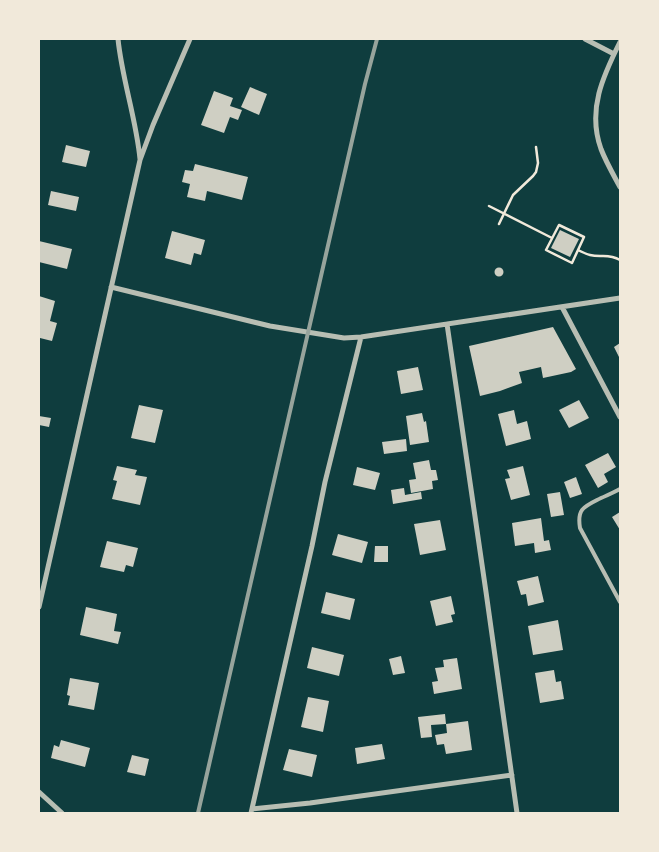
<svg xmlns="http://www.w3.org/2000/svg" width="659" height="852" viewBox="0 0 659 852" font-family="Signika,sans-serif">
<rect width="100%" height="100%" fill="#0f3d3e"/>
<path fill="#cfcfc3" d="M 250,87 L 267,94 L 259,115 L 241,107 Z
M 214,91 L 233,98 L 230,106 L 242,110 L 238,120 L 230,117 L 224,133 L 201,125 Z
M 66,145 L 90,151 L 86,167 L 62,162 Z
M 195,164 L 248,177 L 242,200 L 207,191 L 205,201 L 187,197 L 190,184 L 182,182 L 185,170 L 193,171 Z
M 51,191 L 79,197 L 76,211 L 48,205 Z
M 560,230 L 579,239 L 570,257 L 551,248 Z
M 172,231 L 205,240 L 201,255 L 194,253 L 191,265 L 165,258 Z
M 39,241 L 72,249 L 67,269 L 39,262 Z
M494.5 272a4.5 4.5 0 1 1 9 0a4.5 4.5 0 1 1-9 0Z
M 39,296 L 55,301 L 50,321 L 57,323 L 52,341 L 40,338 L 39,342 Z
M 553,327 L 576,369 L 571,372 L 543,378 L 541,367 L 519,372 L 522,383 L 500,391 L 480,396 L 469,346 Z
M 620,343 L 620,359 L 614,347 Z
M 418,367 L 423,390 L 401,394 L 397,371 Z
M 579,400 L 589,418 L 569,428 L 559,410 Z
M 139,405 L 163,410 L 155,443 L 131,438 Z
M 514,410 L 517,424 L 527,421 L 531,439 L 506,446 L 498,414 Z
M 422,413 L 424,422 L 426,421 L 429,442 L 410,445 L 406,416 Z
M 39,416 L 51,418 L 49,427 L 39,425 Z
M 406,439 L 407,451 L 384,454 L 382,442 Z
M 608,453 L 616,467 L 604,474 L 608,482 L 598,488 L 585,465 Z
M 429,460 L 431,470 L 436,470 L 438,480 L 432,481 L 433,489 L 411,493 L 409,480 L 416,479 L 413,463 Z
M 117,466 L 137,470 L 135,475 L 147,477 L 140,505 L 112,499 L 117,481 L 113,480 Z
M 523,466 L 530,495 L 511,500 L 505,479 L 510,478 L 507,470 Z
M 357,467 L 380,473 L 375,490 L 353,485 Z
M 576,477 L 582,494 L 570,498 L 564,482 Z
M 404,488 L 405,495 L 421,492 L 422,499 L 393,504 L 391,490 Z
M 560,492 L 564,515 L 551,517 L 547,494 Z
M 620,512 L 620,530 L 612,517 Z
M 541,518 L 544,541 L 549,540 L 551,550 L 535,553 L 534,543 L 515,546 L 512,523 Z
M 440,520 L 446,550 L 420,555 L 414,524 Z
M 338,534 L 368,542 L 362,563 L 332,555 Z
M 107,541 L 138,548 L 133,567 L 126,565 L 124,572 L 100,567 Z
M 375,546 L 388,546 L 388,562 L 374,562 Z
M 538,576 L 544,602 L 528,606 L 526,594 L 521,595 L 517,581 Z
M 326,592 L 355,599 L 350,620 L 321,613 Z
M 451,596 L 455,614 L 451,615 L 453,622 L 436,626 L 430,601 Z
M 86,607 L 117,614 L 114,631 L 121,632 L 118,644 L 80,635 Z
M 558,620 L 563,650 L 533,655 L 528,626 Z
M 312,647 L 344,655 L 339,676 L 307,668 Z
M 401,656 L 405,673 L 393,675 L 389,659 Z
M 457,658 L 462,689 L 434,694 L 432,682 L 438,681 L 435,668 L 444,667 L 443,660 Z
M 554,670 L 556,682 L 561,681 L 564,699 L 540,703 L 535,673 Z
M 70,678 L 99,683 L 94,710 L 68,705 L 70,696 L 67,695 Z
M 308,697 L 329,701 L 323,732 L 301,727 Z
M 445,714 L 446,724 L 431,725 L 432,737 L 421,738 L 418,717 Z
M 468,721 L 472,750 L 446,754 L 444,744 L 437,745 L 435,735 L 447,733 L 446,724 Z
M 61,740 L 90,748 L 85,767 L 51,758 L 54,745 L 59,747 Z
M 382,744 L 385,759 L 357,764 L 355,748 Z
M 289,749 L 317,755 L 312,777 L 283,770 Z
M 132,755 L 149,759 L 145,776 L 127,772 Z"/>
<g fill="none" stroke-linecap="round" stroke-linejoin="round">
<path stroke="#f1e9da" stroke-width="2.5" d="M 489,206 L 552,238
M 499,224 L 513,195 L 533,176 L 536,172 L 538,163 L 536,147
M 559,225 L 584,237 L 572,263 L 546,250 Z
M 578,250 C 582,252 586,254 590,255 C 601,258 608,253 620,260"/>
<path stroke="#b8beb3" stroke-width="4" d="M 620,489 C 613,493 605,496 597,500 C 583,507 577,510 580,528 L 620,602"/>
<path stroke="#b8beb3" stroke-width="5" d="M 118,39 C 122,79 136,118 140,159
M 585,39 L 614,54
M 620,42 C 603,76 587,110 601,149 C 606,162 613,174 620,187
M 111,287 L 270,326 L 344,338 L 361,337 L 620,298
M 562,307 L 620,417
M 447,324 L 486,592 L 517,813
M 39,607 L 140,160 L 153,125 L 190,39
M 39,792 L 62,813
M 252,809 L 310,803 L 512,775
M 251,813 L 312,546 L 325,482 L 361,337"/>
<path stroke="#97a49c" stroke-width="4" d="M 198,813 L 365,84 L 377,39"/>
</g>
<rect width="659" height="852" fill="none" stroke="#f1e9da" stroke-width="80"/>
</svg>
